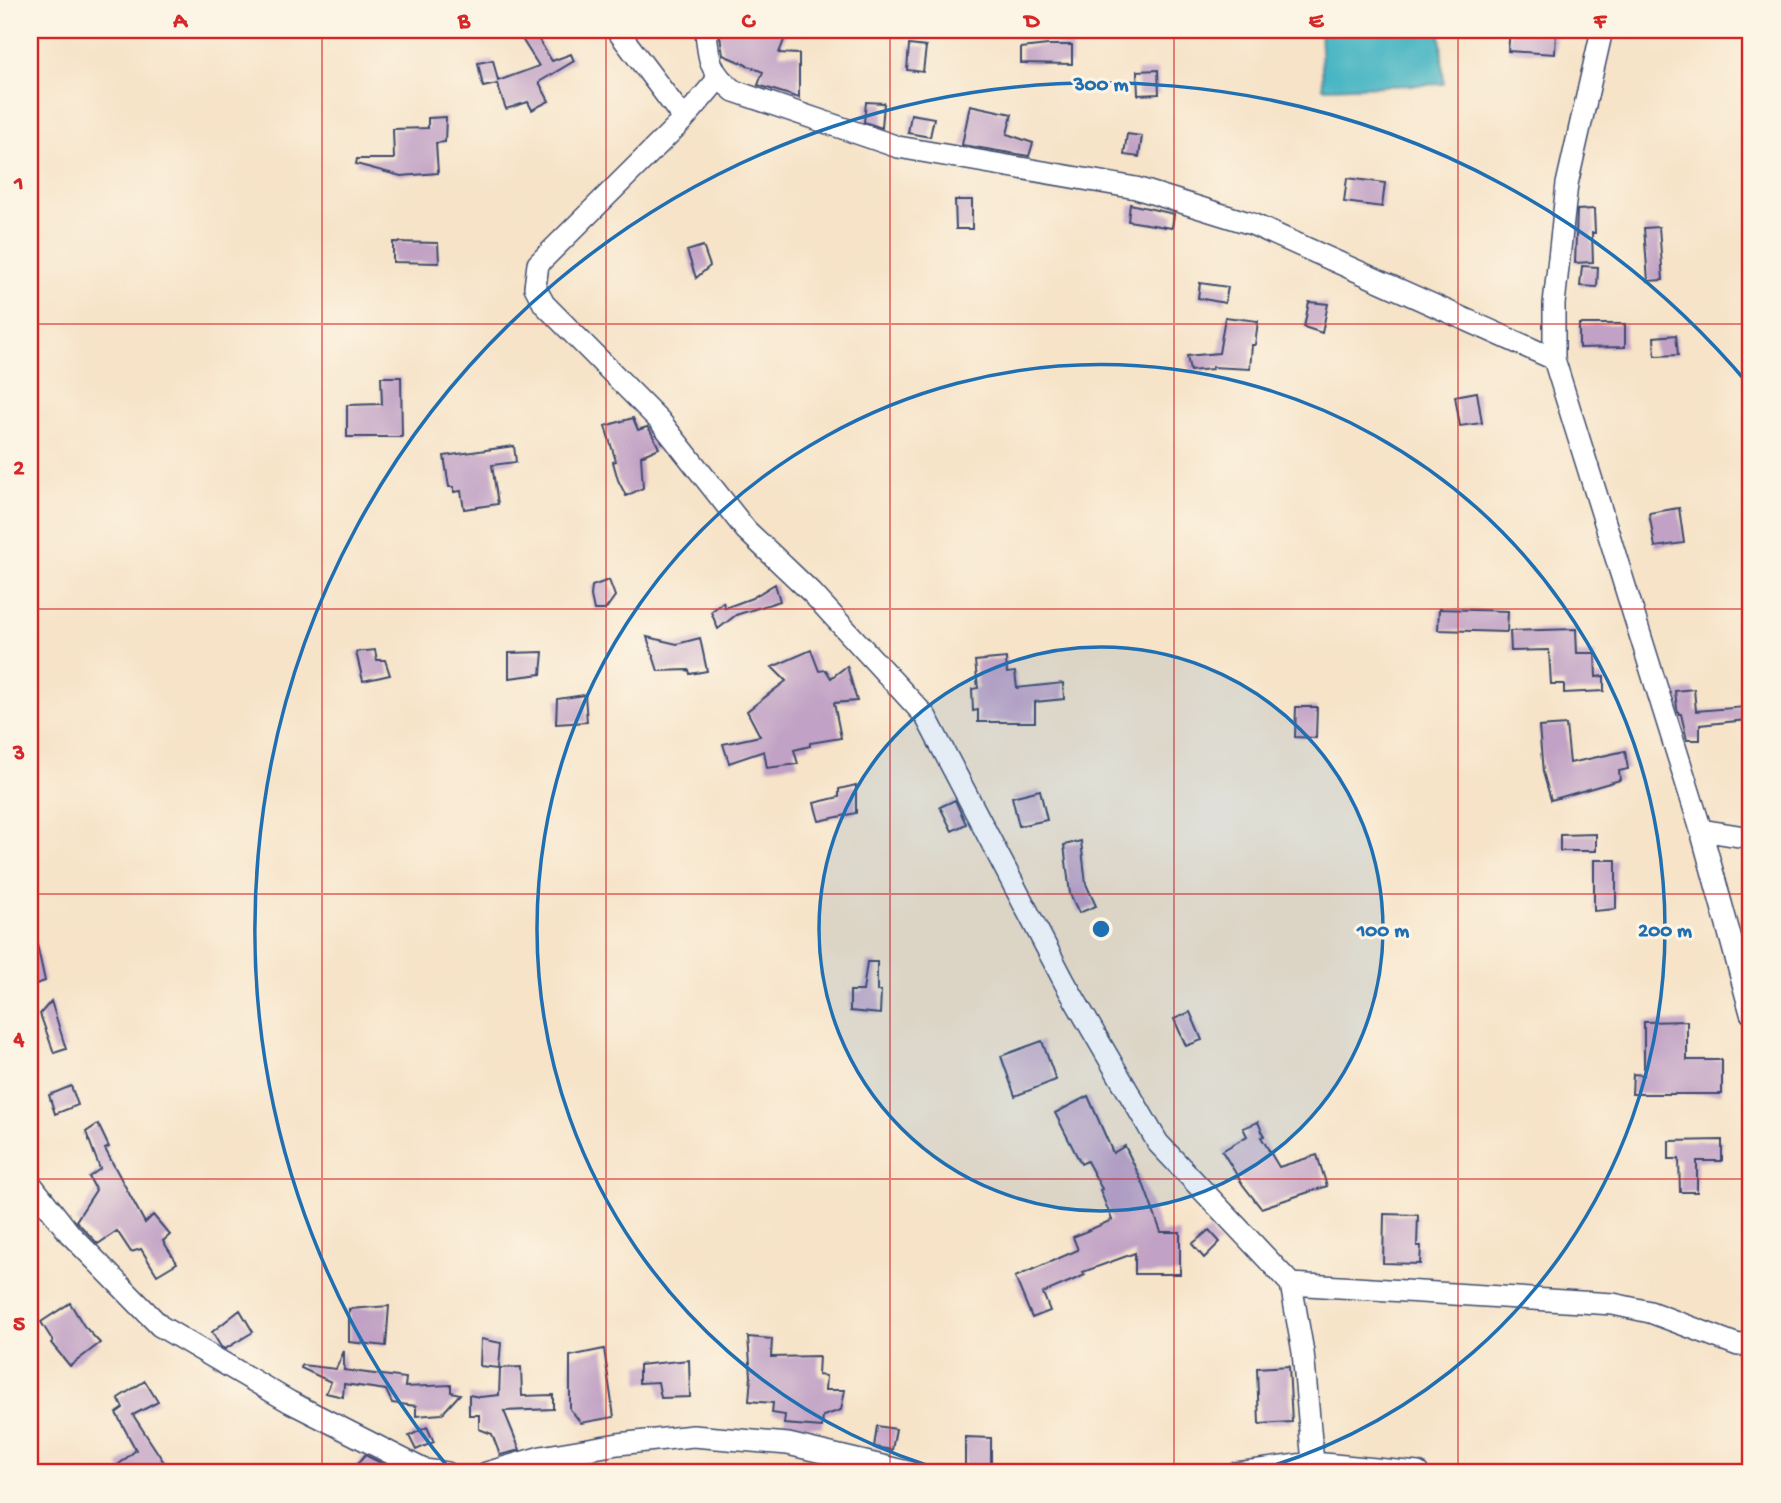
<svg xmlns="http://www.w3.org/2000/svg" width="1781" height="1503" viewBox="0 0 1781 1503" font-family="'Gochi Hand',sans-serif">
<rect width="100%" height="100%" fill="#fcf5e5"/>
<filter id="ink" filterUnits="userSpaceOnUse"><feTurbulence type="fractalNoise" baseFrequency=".0143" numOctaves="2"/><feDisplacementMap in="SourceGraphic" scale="14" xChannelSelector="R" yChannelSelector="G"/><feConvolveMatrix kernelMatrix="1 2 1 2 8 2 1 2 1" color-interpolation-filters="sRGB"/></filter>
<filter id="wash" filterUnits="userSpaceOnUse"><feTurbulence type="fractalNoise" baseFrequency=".00686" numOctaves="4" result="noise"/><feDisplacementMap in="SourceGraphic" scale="28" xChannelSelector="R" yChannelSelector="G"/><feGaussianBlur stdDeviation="1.57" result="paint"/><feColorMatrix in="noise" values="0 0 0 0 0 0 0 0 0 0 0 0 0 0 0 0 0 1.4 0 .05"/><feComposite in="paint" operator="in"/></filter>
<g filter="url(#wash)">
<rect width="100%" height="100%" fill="#f6e3c8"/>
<path fill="#47b5c3" stroke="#317290" stroke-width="2" d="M 1320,30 L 1440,30 L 1444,84 L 1323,88 Z"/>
<g id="blocks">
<path fill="#c1a1c5" d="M 719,30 L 788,30 L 779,53 L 799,54 L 799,98 L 758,85 L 763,72 L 723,55 Z
M 1510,30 L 1556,30 L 1555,54 L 1508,51 Z
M 534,32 L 552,61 L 571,54 L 574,61 L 539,82 L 549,101 L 532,110 L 528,102 L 506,109 L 497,84 L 483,87 L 478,63 L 493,60 L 498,81 L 539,66 L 522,39 Z
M 909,45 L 926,47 L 923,72 L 907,70 Z
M 1048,45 L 1072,45 L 1072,64 L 1021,63 L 1021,48 Z
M 1158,70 L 1159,94 L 1138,95 L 1137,71 Z
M 866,102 L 884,103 L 882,128 L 864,122 Z
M 970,105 L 1012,114 L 1007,134 L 1033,143 L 1029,156 L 962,145 Z
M 911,114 L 934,118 L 930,137 L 908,133 Z
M 446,117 L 445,142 L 436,143 L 438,173 L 401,176 L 356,164 L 357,159 L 394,159 L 393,129 L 428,128 L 428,118 Z
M 1127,134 L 1142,136 L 1139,157 L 1124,155 Z
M 1347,178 L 1385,183 L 1382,207 L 1344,202 Z
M 955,200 L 972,200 L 972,229 L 956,229 Z
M 1130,204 L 1174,214 L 1172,228 L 1128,221 Z
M 1594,209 L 1595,233 L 1592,233 L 1593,262 L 1575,263 L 1577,210 Z
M 1659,227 L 1663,280 L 1648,281 L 1644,228 Z
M 393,242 L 438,243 L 439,263 L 393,262 Z
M 703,246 L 710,266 L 696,278 L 687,251 Z
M 1582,266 L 1598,267 L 1597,287 L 1580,286 Z
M 1200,283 L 1228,287 L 1225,303 L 1198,298 Z
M 1309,302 L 1328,304 L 1322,333 L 1304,327 Z
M 1225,317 L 1258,321 L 1255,345 L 1252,345 L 1250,369 L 1212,367 L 1212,369 L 1190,371 L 1187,356 L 1219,353 Z
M 1579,324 L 1625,324 L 1625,347 L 1579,348 Z
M 1676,335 L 1678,355 L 1655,356 L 1654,337 Z
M 381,377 L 401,377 L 402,437 L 347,437 L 347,405 L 382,404 Z
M 1477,392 L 1482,423 L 1460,426 L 1455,396 Z
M 633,418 L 638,430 L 647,427 L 650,430 L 659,448 L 641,456 L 643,488 L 626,496 L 618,480 L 613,462 L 616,461 L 605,426 Z
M 514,446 L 516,462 L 492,465 L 498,504 L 464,509 L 461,491 L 454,492 L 454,487 L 449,487 L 444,456 Z
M 1679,508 L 1684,543 L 1655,547 L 1649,513 Z
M 609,580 L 615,596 L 605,610 L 594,610 L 591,596 L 592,586 Z
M 775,584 L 780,601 L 736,615 L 718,629 L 711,612 L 723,602 L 725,608 L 752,598 Z
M 1439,609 L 1508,611 L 1507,632 L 1438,630 Z
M 1576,629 L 1577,653 L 1595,653 L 1596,677 L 1604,676 L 1604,691 L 1564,693 L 1564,684 L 1551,684 L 1549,650 L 1511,651 L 1510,631 Z
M 647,637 L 677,644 L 700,638 L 707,671 L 690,674 L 689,670 L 658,671 Z
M 375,650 L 377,660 L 385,660 L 390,675 L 363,681 L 356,652 Z
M 811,650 L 819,671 L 826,670 L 831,678 L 847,666 L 857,701 L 834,703 L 841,738 L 810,743 L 810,746 L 794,750 L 798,764 L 767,768 L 764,751 L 729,763 L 723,744 L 760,736 L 747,711 L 786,681 L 772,667 Z
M 543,652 L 541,674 L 509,678 L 509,653 Z
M 1006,658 L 1007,673 L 1015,672 L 1017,688 L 1063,683 L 1064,699 L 1035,702 L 1035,722 L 978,722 L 978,710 L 973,711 L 972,689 L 978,688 L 975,661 Z
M 1694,689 L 1696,711 L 1745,707 L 1746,720 L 1700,725 L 1700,740 L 1687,740 L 1681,714 L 1679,714 L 1677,708 L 1675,691 Z
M 585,695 L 587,722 L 556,724 L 557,699 Z
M 1296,707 L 1317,707 L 1316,738 L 1295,737 Z
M 1566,725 L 1570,763 L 1625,751 L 1628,769 L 1619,771 L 1620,780 L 1551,800 L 1543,772 L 1539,727 Z
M 856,785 L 856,813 L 819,821 L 814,803 L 839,797 L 839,789 Z
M 1040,790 L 1047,820 L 1019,826 L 1012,797 Z
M 955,800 L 966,824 L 952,831 L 940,807 Z
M 1596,834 L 1596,851 L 1560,851 L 1560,835 Z
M 1081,841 L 1086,884 L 1096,906 L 1079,913 L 1070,894 L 1064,845 Z
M 1594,860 L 1616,860 L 1616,909 L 1594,911 Z
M 30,940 L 36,940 L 45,981 L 30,986 Z
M 867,962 L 877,962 L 877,991 L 881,991 L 880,1014 L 850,1011 L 850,991 L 863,991 Z
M 51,1001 L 66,1049 L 54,1053 L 40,1014 Z
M 1190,1012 L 1202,1040 L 1186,1046 L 1174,1019 Z
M 1687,1021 L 1687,1060 L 1722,1060 L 1722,1094 L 1632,1094 L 1633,1074 L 1644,1075 L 1644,1022 Z
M 1042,1041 L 1056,1080 L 1015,1096 L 1001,1056 Z
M 71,1086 L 78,1105 L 55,1114 L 49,1095 Z
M 1088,1096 L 1113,1153 L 1125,1146 L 1144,1186 L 1161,1232 L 1180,1232 L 1180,1274 L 1135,1274 L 1135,1253 L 1083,1272 L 1085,1275 L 1043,1293 L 1050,1311 L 1032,1318 L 1015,1277 L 1078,1250 L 1073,1237 L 1112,1220 L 1100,1190 L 1102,1189 L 1087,1161 L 1081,1164 L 1055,1113 Z
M 1258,1122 L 1264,1136 L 1261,1137 L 1279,1167 L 1317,1155 L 1327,1186 L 1261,1208 L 1243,1185 L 1222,1151 L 1247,1136 L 1243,1128 Z
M 98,1124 L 109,1147 L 105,1149 L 145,1223 L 153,1215 L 170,1235 L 163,1241 L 177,1263 L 157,1275 L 141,1249 L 131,1252 L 117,1231 L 98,1244 L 76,1221 L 96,1190 L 89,1177 L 100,1169 L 86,1132 Z
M 1722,1140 L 1722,1161 L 1697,1161 L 1697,1192 L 1680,1192 L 1679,1159 L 1669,1159 L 1669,1141 Z
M 1384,1214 L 1418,1215 L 1417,1246 L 1421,1246 L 1420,1264 L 1383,1263 Z
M 1209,1230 L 1220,1242 L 1204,1258 L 1192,1244 Z
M 70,1303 L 84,1326 L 100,1343 L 70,1366 L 51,1343 L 53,1341 L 41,1322 Z
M 389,1306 L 386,1346 L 349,1342 L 349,1309 Z
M 240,1310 L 253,1332 L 225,1349 L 221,1347 L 212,1332 Z
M 748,1337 L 772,1339 L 771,1357 L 819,1356 L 818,1375 L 826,1376 L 825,1390 L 845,1390 L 841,1410 L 823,1416 L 822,1427 L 784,1424 L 785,1415 L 772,1413 L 773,1403 L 749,1401 L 751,1376 Z
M 481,1339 L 501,1343 L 499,1368 L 480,1366 Z
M 604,1349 L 614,1417 L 581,1423 L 570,1409 L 570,1356 Z
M 344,1351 L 344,1370 L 406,1378 L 405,1387 L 451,1385 L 451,1392 L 460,1394 L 442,1414 L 416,1416 L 416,1406 L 392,1403 L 386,1390 L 344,1384 L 343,1397 L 326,1393 L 331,1382 L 301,1368 L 302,1365 L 336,1369 Z
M 689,1360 L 690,1397 L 661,1398 L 658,1382 L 639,1383 L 639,1365 Z
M 1289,1366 L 1292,1422 L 1259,1424 L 1257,1368 Z
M 521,1367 L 522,1396 L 553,1395 L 553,1409 L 504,1411 L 520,1450 L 500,1455 L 492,1434 L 479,1429 L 479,1415 L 469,1415 L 469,1395 L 480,1397 L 499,1395 L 500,1368 Z
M 145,1381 L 158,1402 L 133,1415 L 171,1473 L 123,1473 L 118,1465 L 136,1450 L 116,1413 L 123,1408 L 118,1398 Z
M 877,1426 L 896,1429 L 892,1450 L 874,1447 Z
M 427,1427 L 434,1442 L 416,1450 L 409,1436 Z
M 965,1437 L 991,1438 L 991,1468 L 965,1468 Z
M 365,1455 L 393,1469 L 398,1473 L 350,1473 Z"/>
</g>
</g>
<g filter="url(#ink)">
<use href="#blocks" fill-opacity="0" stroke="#3c4a6e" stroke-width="2"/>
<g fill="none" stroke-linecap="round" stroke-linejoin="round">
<defs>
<path id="street" d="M 617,30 L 684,119
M 706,30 C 708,59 710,73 734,91 L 898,147 L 1136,188 L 1252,224 L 1554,359
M 1602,30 L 1567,184 L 1554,304 L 1554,359 L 1701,830 L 1751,1013
M 718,79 L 684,119 L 538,264 L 535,287 L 544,304 L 660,421 L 746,530 L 812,593 L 926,717 L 1065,983 L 1158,1143 L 1291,1284 L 1303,1352 L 1313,1463
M 1701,830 L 1751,838
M 30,1183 L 70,1234 L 160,1326 L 290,1402 L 424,1470 L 447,1473
M 1291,1284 L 1613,1304 L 1650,1312 L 1738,1345 L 1751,1344
M 486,1473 L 541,1457 L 618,1444 L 693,1436 L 788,1444 L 912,1473
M 1236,1473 L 1313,1463 L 1418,1473"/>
</defs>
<use href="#street" stroke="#3c4a6e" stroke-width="24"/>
<use href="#street" stroke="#fff" stroke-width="21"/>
</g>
</g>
<path fill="none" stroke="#d62828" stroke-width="2" stroke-opacity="0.55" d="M 322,30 L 322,1473M 606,30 L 606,1473M 890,30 L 890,1473M 1174,30 L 1174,1473M 1458,30 L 1458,1473M 30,324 L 1751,324M 30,609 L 1751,609M 30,894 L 1751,894M 30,1179 L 1751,1179"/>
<circle cx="1101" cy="929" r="282" fill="#1f6fb2" fill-opacity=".12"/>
<g fill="none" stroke="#1f6fb2" stroke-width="3.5">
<circle cx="1101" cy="929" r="282"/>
<path d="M950 1472A564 564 0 1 1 1252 1472"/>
<path d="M453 1473A846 846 0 1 1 1749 385"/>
</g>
<circle cx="1101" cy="929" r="10" fill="#1f6fb2" stroke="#fcf5e5" stroke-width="3.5"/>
<g font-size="21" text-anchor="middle" font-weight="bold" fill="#1f6fb2" stroke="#fcf5e5" stroke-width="6" stroke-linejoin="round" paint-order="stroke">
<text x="1101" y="90">300 m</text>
<text x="1383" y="936">100 m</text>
<text x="1665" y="936">200 m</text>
</g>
<rect width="1781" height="1503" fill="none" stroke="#fcf5e5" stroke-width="77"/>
<rect x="38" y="38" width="1704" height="1426" fill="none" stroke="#d62828" stroke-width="2.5"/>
<g font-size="23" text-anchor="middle" font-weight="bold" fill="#d62828">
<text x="180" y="27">A</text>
<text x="464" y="27">B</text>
<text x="748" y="27">C</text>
<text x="1032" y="27">D</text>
<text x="1316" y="27">E</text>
<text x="1600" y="27">F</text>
<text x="19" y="189">1</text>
<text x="19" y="474">2</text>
<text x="19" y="759">3</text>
<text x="19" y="1045">4</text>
<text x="19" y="1330">5</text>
</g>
</svg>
